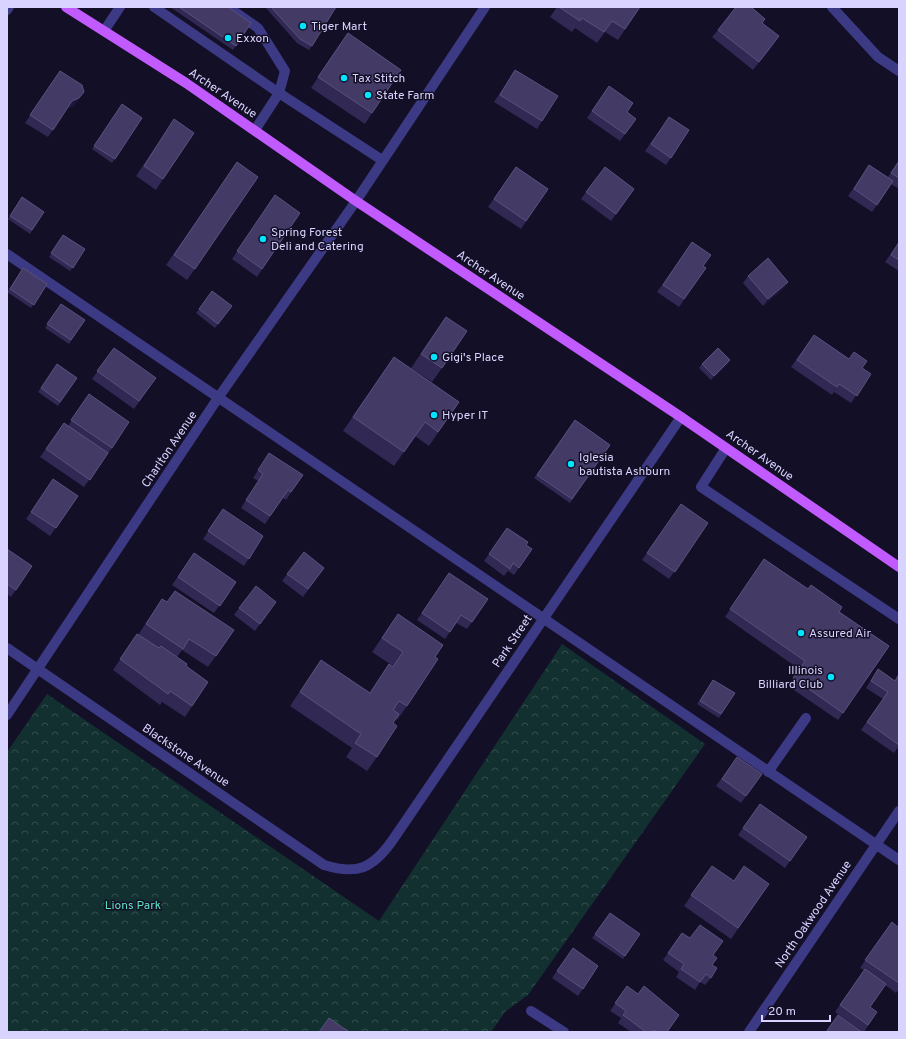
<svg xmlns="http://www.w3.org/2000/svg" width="906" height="1039" viewBox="0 0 906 1039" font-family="Overpass,sans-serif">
<defs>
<pattern id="park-crowns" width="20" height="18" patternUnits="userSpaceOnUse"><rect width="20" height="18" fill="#12302f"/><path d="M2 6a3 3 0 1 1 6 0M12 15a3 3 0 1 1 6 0" fill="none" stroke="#344d4e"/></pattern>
</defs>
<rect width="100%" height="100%" fill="#130f26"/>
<path fill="url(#park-crowns)" d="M 562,644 L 705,744 L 528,995 L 505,1012 L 491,1032 L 7,1032 L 7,752 L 47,694 L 379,921 Z"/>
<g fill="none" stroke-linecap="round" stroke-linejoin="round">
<path stroke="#3d3a85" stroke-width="10" d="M 154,7 L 279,93 L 255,130
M 228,7 L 258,28 L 285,71 L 279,93 L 382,160
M 832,7 L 878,57 L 899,71
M 7,10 L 9,7
M 104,31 L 120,7
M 7,254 L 899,860
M 726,448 L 701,487 L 899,619
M 7,648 L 324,865 C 357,875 372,869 392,841 L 681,417
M 7,715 L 218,398 L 356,201 L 485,7
M 768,772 L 806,718
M 531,1011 L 564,1032
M 749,1032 L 899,811"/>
<path stroke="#c25bff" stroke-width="10" d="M 66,7 L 186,83 L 356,201 L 681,417 L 899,567"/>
</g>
<path fill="#312854" d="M 170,7 L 228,7 L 251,23 L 233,50 Z
M 265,7 L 336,7 L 309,50 L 297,43 Z
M 557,7 L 640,7 L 618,40 L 605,32 L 597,43 L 575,28 L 572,32 L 550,17 Z
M 763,23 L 774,44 L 753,70 L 712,37 L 718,30 Z
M 340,44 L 372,113 L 365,124 L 311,88 Z
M 515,70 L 542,121 L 537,129 L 494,102 Z
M 60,71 L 74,106 L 67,108 L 48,137 L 25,123 Z
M 609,86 L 627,112 L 636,119 L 620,141 L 587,118 Z
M 122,104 L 142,118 L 112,163 L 92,149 Z
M 669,117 L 689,130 L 666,165 L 645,151 Z
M 174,119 L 163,179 L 156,190 L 136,176 Z
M 899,160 L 899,189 L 891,184 L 872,212 L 848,196 L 869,165 L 888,177 Z
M 237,162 L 195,269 L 187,280 L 166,265 Z
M 516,167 L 548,189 L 521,229 L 488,207 Z
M 605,167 L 634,189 L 611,221 L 581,199 Z
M 275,195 L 300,213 L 257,277 L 232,259 Z
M 22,197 L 44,212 L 30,234 L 8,219 Z
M 63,235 L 85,249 L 70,271 L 49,257 Z
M 692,242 L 703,266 L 706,268 L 679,307 L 657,292 Z
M 899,242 L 899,271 L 885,262 Z
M 23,268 L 47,284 L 31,308 L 7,292 Z
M 748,276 L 783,289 L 763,306 L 743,283 Z
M 212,291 L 232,306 L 215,328 L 196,313 Z
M 61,304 L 85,320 L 69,344 L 45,328 Z
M 446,317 L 442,368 L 432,382 L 411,368 Z
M 814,335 L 871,374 L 851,403 L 834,392 L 832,395 L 791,367 Z
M 114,348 L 156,378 L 134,409 L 92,379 Z
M 394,357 L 459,402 L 429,446 L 415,436 L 394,466 L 343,431 Z
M 57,364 L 77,378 L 58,406 L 38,392 Z
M 702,364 L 728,364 L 711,380 L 699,368 Z
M 89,394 L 112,448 L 84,487 L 40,457 L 64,423 L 68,426 Z
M 575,420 L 610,445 L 570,503 L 534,478 Z
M 269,453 L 303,475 L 286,500 L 283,498 L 265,524 L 241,508 L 258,481 L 253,478 Z
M 53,479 L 78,496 L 50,536 L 26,519 Z
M 681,504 L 708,523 L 669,579 L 642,560 Z
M 223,509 L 263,536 L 244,566 L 203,539 Z
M 507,528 L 526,545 L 532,549 L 514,575 L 508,571 L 504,576 L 484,561 Z
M 7,549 L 32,566 L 11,597 L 7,594 Z
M 194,553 L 236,582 L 214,613 L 172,585 Z
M 764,559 L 889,646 L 838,720 L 788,686 L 799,669 L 725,617 Z
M 324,568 L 303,597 L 282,581 L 287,574 Z
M 449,573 L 488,599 L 467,629 L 456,623 L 445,639 L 417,620 Z
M 162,599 L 167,602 L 234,630 L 208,667 L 182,650 L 177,657 L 186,666 L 208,682 L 185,717 L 162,702 L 160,705 L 113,670 L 130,645 L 138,635 Z
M 239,608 L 271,609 L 255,631 L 234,615 Z
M 398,614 L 435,657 L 407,706 L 397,720 L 396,718 L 393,723 L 377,757 L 367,771 L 346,757 L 352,748 L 290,706 L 321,660 L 370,693 L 389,664 L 392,667 L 393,666 L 372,652 Z
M 878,669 L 895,681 L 899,674 L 899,746 L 894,753 L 861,730 L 883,699 L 866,688 Z
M 713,680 L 735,693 L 719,718 L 697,704 Z
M 737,757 L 762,774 L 741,803 L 716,786 Z
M 760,804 L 807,837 L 785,868 L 738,835 Z
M 712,866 L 734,881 L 769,884 L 731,939 L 684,906 Z
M 610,913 L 640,934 L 623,959 L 592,938 Z
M 892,922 L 899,928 L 899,989 L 896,993 L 885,985 L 870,1007 L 877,1012 L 864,1032 L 863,1032 L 835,1012 L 864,970 L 860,968 Z
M 682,933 L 713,955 L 711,978 L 705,985 L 700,982 L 695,990 L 676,977 L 679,972 L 663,960 Z
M 573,948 L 598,966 L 578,996 L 552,978 Z
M 627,986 L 667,1032 L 631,1032 L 618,1023 L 621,1018 L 610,1011 Z"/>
<path fill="#1d163a" d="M 779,36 L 774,44 L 753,70 L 759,62 Z
M 84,92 L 74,106 L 67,108 L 72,101 Z
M 788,282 L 783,289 L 763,306 L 768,299 Z
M 730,360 L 728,364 L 711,380 L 714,376 Z"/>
<path fill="#433a66" stroke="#5a527e" d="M 179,7 L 228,7 L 251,23 L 236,46 Z
M 271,7 L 336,7 L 312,46 L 300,39 Z
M 559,7 L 640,7 L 625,29 L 612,21 L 604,32 L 582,18 L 580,21 Z
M 736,7 L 751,7 L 765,19 L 762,23 L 779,36 L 759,62 L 718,30 Z
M 348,33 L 401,70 L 372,113 L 318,77 Z
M 515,70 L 558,96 L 542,121 L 500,95 Z
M 60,71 L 82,85 L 84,92 L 79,98 L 72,101 L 53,130 L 30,115 Z
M 609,86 L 633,103 L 627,112 L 636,119 L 625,134 L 592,111 Z
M 122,104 L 142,118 L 115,159 L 94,146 Z
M 669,117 L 689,130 L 671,158 L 651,144 Z
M 174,119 L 194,133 L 163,179 L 144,166 Z
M 899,161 L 899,178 L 891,173 Z
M 237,162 L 258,177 L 195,269 L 174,255 Z
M 869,165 L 893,181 L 877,205 L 854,189 Z
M 516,167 L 548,189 L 526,221 L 494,199 Z
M 605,167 L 634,189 L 616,214 L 586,192 Z
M 275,195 L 300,213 L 262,269 L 237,251 Z
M 22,197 L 44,212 L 32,230 L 10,216 Z
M 63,235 L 85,249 L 73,268 L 51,253 Z
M 692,242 L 711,255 L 703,266 L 706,268 L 684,299 L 663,285 Z
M 899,242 L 899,260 L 891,255 Z
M 768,258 L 788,282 L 768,299 L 748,276 Z
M 23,268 L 47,284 L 34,305 L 10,289 Z
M 212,291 L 232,306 L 218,324 L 199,309 Z
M 61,304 L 85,320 L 71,340 L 47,324 Z
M 446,317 L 467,331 L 442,368 L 421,354 Z
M 814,335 L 849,359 L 854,352 L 867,361 L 862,368 L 871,374 L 857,396 L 839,384 L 837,387 L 797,360 Z
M 114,348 L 156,378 L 139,401 L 97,371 Z
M 718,348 L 730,360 L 714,376 L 702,364 Z
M 394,357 L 459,402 L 438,432 L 425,422 L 404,452 L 353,417 Z
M 57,364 L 77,378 L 60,402 L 41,388 Z
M 89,394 L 129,422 L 112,448 L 71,420 Z
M 575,420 L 610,445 L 572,499 L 537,475 Z
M 64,423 L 108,453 L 90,480 L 46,449 Z
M 269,453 L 303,475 L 291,492 L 288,490 L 270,516 L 246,500 L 263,474 L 258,470 Z
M 53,479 L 78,496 L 56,528 L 31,512 Z
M 681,504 L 708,523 L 675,572 L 647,553 Z
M 223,509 L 263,536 L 249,559 L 208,531 Z
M 507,528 L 528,542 L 526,545 L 532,549 L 519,568 L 513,563 L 510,569 L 489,554 Z
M 7,549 L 32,566 L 16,590 L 7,584 Z
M 304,552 L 324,568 L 308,589 L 287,574 Z
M 194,553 L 236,582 L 220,606 L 178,577 Z
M 764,559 L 808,589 L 811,585 L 842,607 L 839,612 L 889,646 L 843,713 L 793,678 L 805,661 L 730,609 Z
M 449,573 L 488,599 L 472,622 L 461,615 L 450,632 L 422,613 Z
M 256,586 L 276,602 L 260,624 L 239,608 Z
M 175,591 L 234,630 L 216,656 L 189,639 L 183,649 L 146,624 L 162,599 L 167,602 Z
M 398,614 L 443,645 L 435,657 L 438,659 L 407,706 L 399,701 L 393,710 L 399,714 L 393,723 L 397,726 L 377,757 L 355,743 L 361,734 L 300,692 L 321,660 L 370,693 L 389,664 L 393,667 L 403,652 L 382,638 Z
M 137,634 L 159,648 L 161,646 L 187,664 L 186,666 L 208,682 L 192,706 L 170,691 L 168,694 L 120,659 Z
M 878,669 L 895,681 L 899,674 L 899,745 L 867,722 L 888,692 L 871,681 Z
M 713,680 L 735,693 L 721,714 L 700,701 Z
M 737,757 L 762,774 L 746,796 L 722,779 Z
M 760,804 L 807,837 L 790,861 L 743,828 Z
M 712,866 L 734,881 L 744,866 L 769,884 L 738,928 L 691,895 Z
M 610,913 L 640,934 L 625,956 L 595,934 Z
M 892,922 L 899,928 L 899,983 L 865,960 Z
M 700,925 L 723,941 L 713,955 L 717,958 L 712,965 L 717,968 L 711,978 L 706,974 L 700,982 L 681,969 L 684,964 L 668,953 L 682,933 L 690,938 Z
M 573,948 L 598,966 L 583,989 L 557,971 Z
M 865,969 L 886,984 L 870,1007 L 877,1012 L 868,1025 L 840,1005 Z
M 627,986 L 638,994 L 644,986 L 679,1015 L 667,1032 L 657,1032 L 654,1030 L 653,1032 L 646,1032 L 623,1015 L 626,1011 L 615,1003 Z
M 838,1015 L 862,1032 L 826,1032 Z
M 329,1018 L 349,1032 L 319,1032 Z"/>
<g fill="#00e5ff" stroke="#130f26" stroke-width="1.5">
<circle cx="303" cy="26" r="4"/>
<circle cx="228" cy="38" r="4"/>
<circle cx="344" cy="78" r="4"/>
<circle cx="368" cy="95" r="4"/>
<circle cx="263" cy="239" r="4"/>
<circle cx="434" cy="357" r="4"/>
<circle cx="434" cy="415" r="4"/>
<circle cx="571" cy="464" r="4"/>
<circle cx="801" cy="633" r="4"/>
<circle cx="831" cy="677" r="4"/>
</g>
<g text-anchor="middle" stroke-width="3" stroke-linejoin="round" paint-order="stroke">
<g font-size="12" fill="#d9d4ff" stroke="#130f26" text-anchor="start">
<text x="311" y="30">Tiger Mart</text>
<text x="236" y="42">Exxon</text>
<text x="352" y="82">Tax Stitch</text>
<text x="376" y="99">State Farm</text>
<text x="271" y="236">Spring Forest<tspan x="271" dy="14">Deli and Catering</tspan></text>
<text x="442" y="361">Gigi's Place</text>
<text x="442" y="419">Hyper IT</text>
<text x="579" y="461">Iglesia<tspan x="579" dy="14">bautista Ashburn</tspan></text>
<text x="809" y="637">Assured Air</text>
<text x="823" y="674" text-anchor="end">Illinois<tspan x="823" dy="14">Billiard Club</tspan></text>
</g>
<g font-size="12" fill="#d9d4ff" stroke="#130f26">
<text transform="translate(223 93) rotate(34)" y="4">Archer Avenue</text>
<text transform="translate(491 275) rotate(34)" y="4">Archer Avenue</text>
<text transform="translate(169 449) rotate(-56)" y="4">Charlton Avenue</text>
<text transform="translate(760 455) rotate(35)" y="4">Archer Avenue</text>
<text transform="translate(512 641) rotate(-56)" y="4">Park Street</text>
<text transform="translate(186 755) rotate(34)" y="4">Blackstone Avenue</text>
<text transform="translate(813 914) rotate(-56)" y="4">North Oakwood Avenue</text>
</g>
<g font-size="12" fill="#5fe0c0" stroke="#130f26">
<text x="133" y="909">Lions Park</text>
</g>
</g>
<rect width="906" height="1039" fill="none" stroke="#d9d4ff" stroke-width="16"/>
<path d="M762 1015v6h68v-6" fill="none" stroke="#d9d4ff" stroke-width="2"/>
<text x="768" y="1015" font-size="12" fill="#d9d4ff" stroke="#130f26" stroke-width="3" paint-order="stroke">20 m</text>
</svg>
